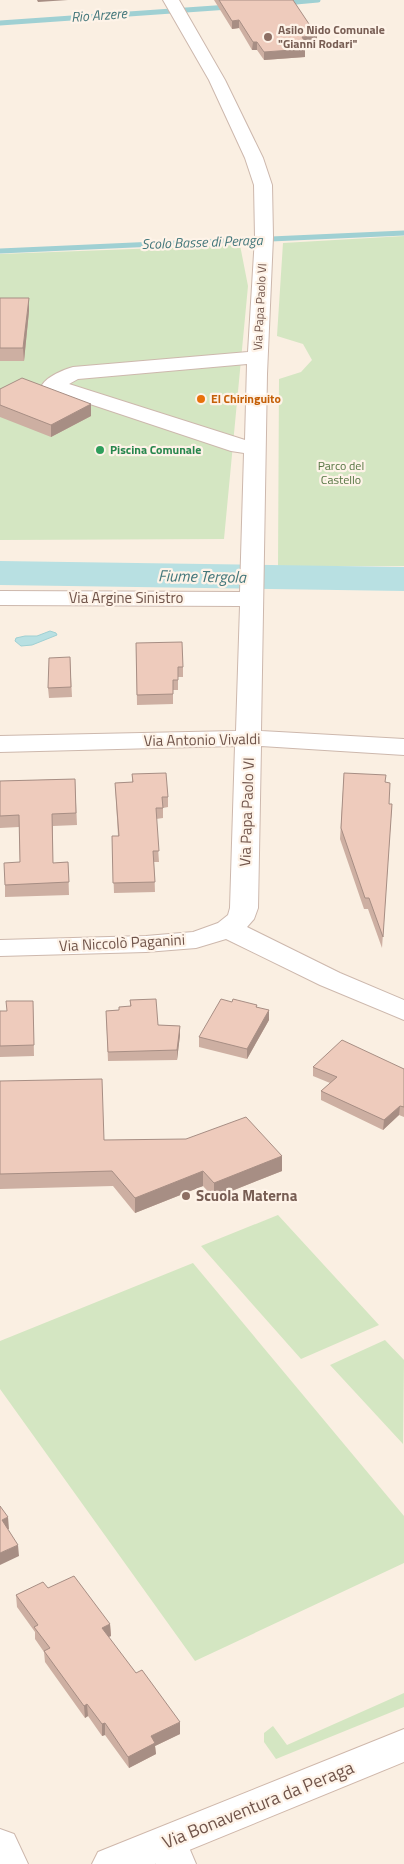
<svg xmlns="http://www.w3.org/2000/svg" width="404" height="1864" viewBox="0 0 404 1864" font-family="'Titillium Web',sans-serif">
<rect width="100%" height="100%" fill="#faefe2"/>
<path fill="#d4e6c2" d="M 404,236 L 404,566 L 278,566 L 279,379 L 301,372 L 312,360 L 303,344 L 277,336 L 283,243 Z
M 240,245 L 248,286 L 224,539 L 0,540 L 0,254 Z
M 278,1215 L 379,1325 L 301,1359 L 201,1246 Z
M 193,1263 L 404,1516 L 404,1563 L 195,1661 L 0,1389 L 0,1341 Z
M 385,1340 L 404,1360 L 403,1444 L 330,1365 Z
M 404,1693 L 404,1707 L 276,1759 L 264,1742 L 264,1733 L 273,1726 L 287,1745 Z"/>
<path fill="#b8e0e2" stroke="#9fd0d3" d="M 50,631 L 56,633 L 57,635 L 32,645 L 21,646 L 15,641 L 16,638 L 25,636 L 37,636 Z"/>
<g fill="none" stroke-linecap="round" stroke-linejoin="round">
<path stroke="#9fd0d3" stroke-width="5" d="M 285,3 L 318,0
M 0,23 L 229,7
M 0,251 L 404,233"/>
<path fill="#b8e0e2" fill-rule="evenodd" d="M 0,561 L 404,567 L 404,591 L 0,585 Z"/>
<defs>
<path id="minor" d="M 163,0 L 179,0 L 225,80 L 263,158 L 272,185 L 273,237 L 267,374 L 261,731 L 404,739 L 404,755 L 261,746 L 258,908 L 254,919 L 247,927 L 340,973 L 404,1000 L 404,1020 L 320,985 L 226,939 L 196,948 L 146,952 L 0,956 L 0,940 L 146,936 L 193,932 L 218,923 L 228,915 L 230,908 L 235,746 L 0,752 L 0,736 L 236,731 L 240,606 L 0,605 L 0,591 L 240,592 L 244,453 L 231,451 L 45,389 L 42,385 C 48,376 63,370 73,367 L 248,352 L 255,237 L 254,185 L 245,158 L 209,80 ZM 247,364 L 245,440 L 69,384 L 78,379 Z
M 168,1826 L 182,1831 L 196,1864 L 156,1864 L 148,1843 L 154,1831 Z
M 0,1829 L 14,1834 L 28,1864 L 0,1864 Z"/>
<path id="secondary" d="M 404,1729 L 404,1762 L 155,1864 L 92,1864 L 98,1852 Z"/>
</defs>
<use href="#minor" stroke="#cdb8ad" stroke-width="2"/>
<use href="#secondary" stroke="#cfb7aa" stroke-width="2"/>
<use href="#minor" fill="#fff" fill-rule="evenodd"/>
<use href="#secondary" fill="#fff" fill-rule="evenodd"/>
</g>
<path fill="#cdafa2" d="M 214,0 L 293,0 L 317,44 L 305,45 L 305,57 L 264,60 L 257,50 L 252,50 L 239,28 L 232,29 Z
M 0,298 L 29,298 L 29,311 L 24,361 L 0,361 Z
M 0,389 L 91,416 L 51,437 L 0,417 Z
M 136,643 L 183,667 L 183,677 L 178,677 L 178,690 L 173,690 L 173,704 L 137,705 Z
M 70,657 L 72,697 L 49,698 L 48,688 Z
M 344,773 L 386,782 L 389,804 L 392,804 L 382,948 L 368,909 L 364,909 L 340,839 Z
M 132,774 L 168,797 L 168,807 L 163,808 L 163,818 L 156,819 L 159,862 L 154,862 L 155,892 L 114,893 L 112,836 L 118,836 L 115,783 L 132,782 Z
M 75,779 L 77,825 L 53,826 L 53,863 L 68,862 L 69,895 L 5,897 L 5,885 L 20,862 L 19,827 L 0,828 L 0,781 Z
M 130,1000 L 158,1025 L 180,1026 L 180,1035 L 177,1060 L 108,1061 L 106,1011 L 119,1010 L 130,1006 Z
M 33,1001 L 34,1056 L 0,1057 L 0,1011 L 7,1011 Z
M 232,1002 L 257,1005 L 257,1007 L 269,1020 L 247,1059 L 199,1047 L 199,1037 Z
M 313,1067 L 404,1069 L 404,1117 L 399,1115 L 383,1130 L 321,1100 L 321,1091 L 330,1083 L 313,1076 Z
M 0,1081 L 104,1140 L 282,1156 L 282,1171 L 214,1198 L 203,1186 L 135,1213 L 113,1186 L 0,1189 Z
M 48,1588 L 110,1624 L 111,1636 L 108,1637 L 180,1734 L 155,1746 L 156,1754 L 129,1768 L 105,1735 L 102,1736 L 88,1716 L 85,1718 L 45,1662 L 44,1652 L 35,1639 L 35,1632 L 17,1607 L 16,1595 Z"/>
<path fill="#a78e84" d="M 37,0 L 68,0 L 38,2 Z
M 239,20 L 239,28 L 232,29 L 232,21 Z
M 317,36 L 317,44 L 305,45 L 305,42 L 302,37 Z
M 253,42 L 257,42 L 257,50 L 252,50 Z
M 305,49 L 305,57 L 264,60 L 264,52 Z
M 29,298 L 29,311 L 24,361 L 23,348 Z
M 91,404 L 91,416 L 51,437 L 51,425 Z
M 269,1010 L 269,1020 L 247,1059 L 247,1049 Z
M 180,1026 L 180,1035 L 177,1060 L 177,1050 Z
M 400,1106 L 399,1115 L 383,1130 L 384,1120 Z
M 282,1156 L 282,1171 L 214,1198 L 214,1183 Z
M 203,1171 L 203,1186 L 135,1213 L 135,1198 Z
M 8,1517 L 9,1529 L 2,1532 L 2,1520 Z
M 18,1545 L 19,1556 L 0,1565 L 0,1553 Z
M 110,1624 L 111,1636 L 102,1640 L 102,1628 Z
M 87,1704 L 88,1716 L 85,1718 L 84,1706 Z
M 180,1722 L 180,1734 L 155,1746 L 156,1754 L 129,1768 L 128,1757 L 151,1736 Z
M 105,1723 L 105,1735 L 102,1736 L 102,1724 Z"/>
<path fill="#eecbbc" stroke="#a78e84" d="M 219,0 L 293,0 L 317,36 L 302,37 L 305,42 L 300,42 L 305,49 L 264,52 L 257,42 L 253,42 L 239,20 L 232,21 Z
M 0,298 L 29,298 L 23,348 L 0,348 Z
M 22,378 L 91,404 L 51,425 L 0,405 L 0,389 Z
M 182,642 L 183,667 L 178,667 L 178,680 L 173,680 L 173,694 L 137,695 L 136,643 Z
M 70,657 L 71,687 L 48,688 L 49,658 Z
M 166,773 L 168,797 L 162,797 L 163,808 L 156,808 L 159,851 L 153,851 L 155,882 L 113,883 L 112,836 L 119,836 L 115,783 L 133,782 L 132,774 Z
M 344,773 L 386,775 L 385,782 L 390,783 L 389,804 L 392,804 L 383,937 L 369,898 L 365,898 L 341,828 Z
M 75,779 L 76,813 L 52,814 L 53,863 L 68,862 L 69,882 L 5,885 L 4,863 L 20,862 L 19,815 L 0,816 L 0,781 Z
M 156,999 L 158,1025 L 180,1026 L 177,1050 L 108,1052 L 106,1011 L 119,1010 L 119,1007 L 131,1006 L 130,1000 Z
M 221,999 L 232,1002 L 233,999 L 257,1005 L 256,1007 L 269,1010 L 247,1049 L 199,1037 Z
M 6,1001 L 33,1001 L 34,1045 L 0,1046 L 0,1011 L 7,1011 Z
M 342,1040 L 404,1069 L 404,1107 L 400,1106 L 384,1120 L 321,1091 L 337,1077 L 313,1067 Z
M 102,1079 L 104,1140 L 186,1139 L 246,1117 L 282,1156 L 214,1183 L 203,1171 L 135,1198 L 112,1171 L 0,1174 L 0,1081 Z
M 0,1506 L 8,1517 L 2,1520 L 18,1545 L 0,1553 Z
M 74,1576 L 110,1624 L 102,1628 L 136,1673 L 142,1670 L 180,1722 L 151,1736 L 155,1743 L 128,1757 L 105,1723 L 102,1724 L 87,1704 L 84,1706 L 44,1651 L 50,1648 L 34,1627 L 38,1625 L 16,1595 L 43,1582 L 48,1588 Z"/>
<g fill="#8d6e63" stroke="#fef3e8" stroke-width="2">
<circle cx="268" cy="37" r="5"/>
<circle cx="186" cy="1196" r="5"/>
</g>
<circle fill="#e8710a" stroke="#fef3e8" stroke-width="2" cx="201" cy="399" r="5"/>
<circle fill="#2e9e5b" stroke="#fef3e8" stroke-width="2" cx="100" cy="450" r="5"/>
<g text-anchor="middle" stroke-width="4.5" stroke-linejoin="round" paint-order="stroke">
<g font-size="12" font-weight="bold" fill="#785e54" stroke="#fef3e8" text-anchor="start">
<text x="278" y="34">Asilo Nido Comunale<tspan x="278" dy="14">"Gianni Rodari"</tspan></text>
</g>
<g font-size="12" fill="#70544a" stroke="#fef3e8">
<text transform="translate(260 307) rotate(-87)" y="4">Via Papa Paolo VI</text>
</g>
<g font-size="12" font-weight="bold" fill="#c56008" stroke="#fef3e8" text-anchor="start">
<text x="211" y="403">El Chiringuito</text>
</g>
<g font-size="12" font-weight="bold" fill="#27864d" stroke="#fef3e8" text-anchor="start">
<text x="110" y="454">Piscina Comunale</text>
</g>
<g font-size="12" fill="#567543" stroke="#fef3e8">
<text x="341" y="470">Parco del<tspan x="341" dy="14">Castello</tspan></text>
</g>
<g font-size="14" font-style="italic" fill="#43777b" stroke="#fef3e8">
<text transform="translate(99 15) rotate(-4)" y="5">Rio Arzere</text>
<text transform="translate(202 242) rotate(-2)" y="5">Scolo Basse di Peraga</text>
</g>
<g font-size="15" fill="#70544a" stroke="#fef3e8">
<text x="126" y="603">Via Argine Sinistro</text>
<text transform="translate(202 740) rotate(-1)" y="5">Via Antonio Vivaldi</text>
<text transform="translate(247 812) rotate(-88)" y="5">Via Papa Paolo VI</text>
<text transform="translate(122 943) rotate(-3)" y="5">Via Niccolò Paganini</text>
</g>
<g font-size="15" font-weight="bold" fill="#785e54" stroke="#fef3e8" text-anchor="start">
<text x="196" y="1201">Scuola Materna</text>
</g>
<g font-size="16" font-style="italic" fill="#43777b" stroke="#fef3e8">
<text transform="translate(202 576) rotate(1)" y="6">Fiume Tergola</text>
</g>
<g font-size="18" fill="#70544a" stroke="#fef3e8">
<text transform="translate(258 1805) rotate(-22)" y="6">Via Bonaventura da Peraga</text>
</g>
</g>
</svg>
